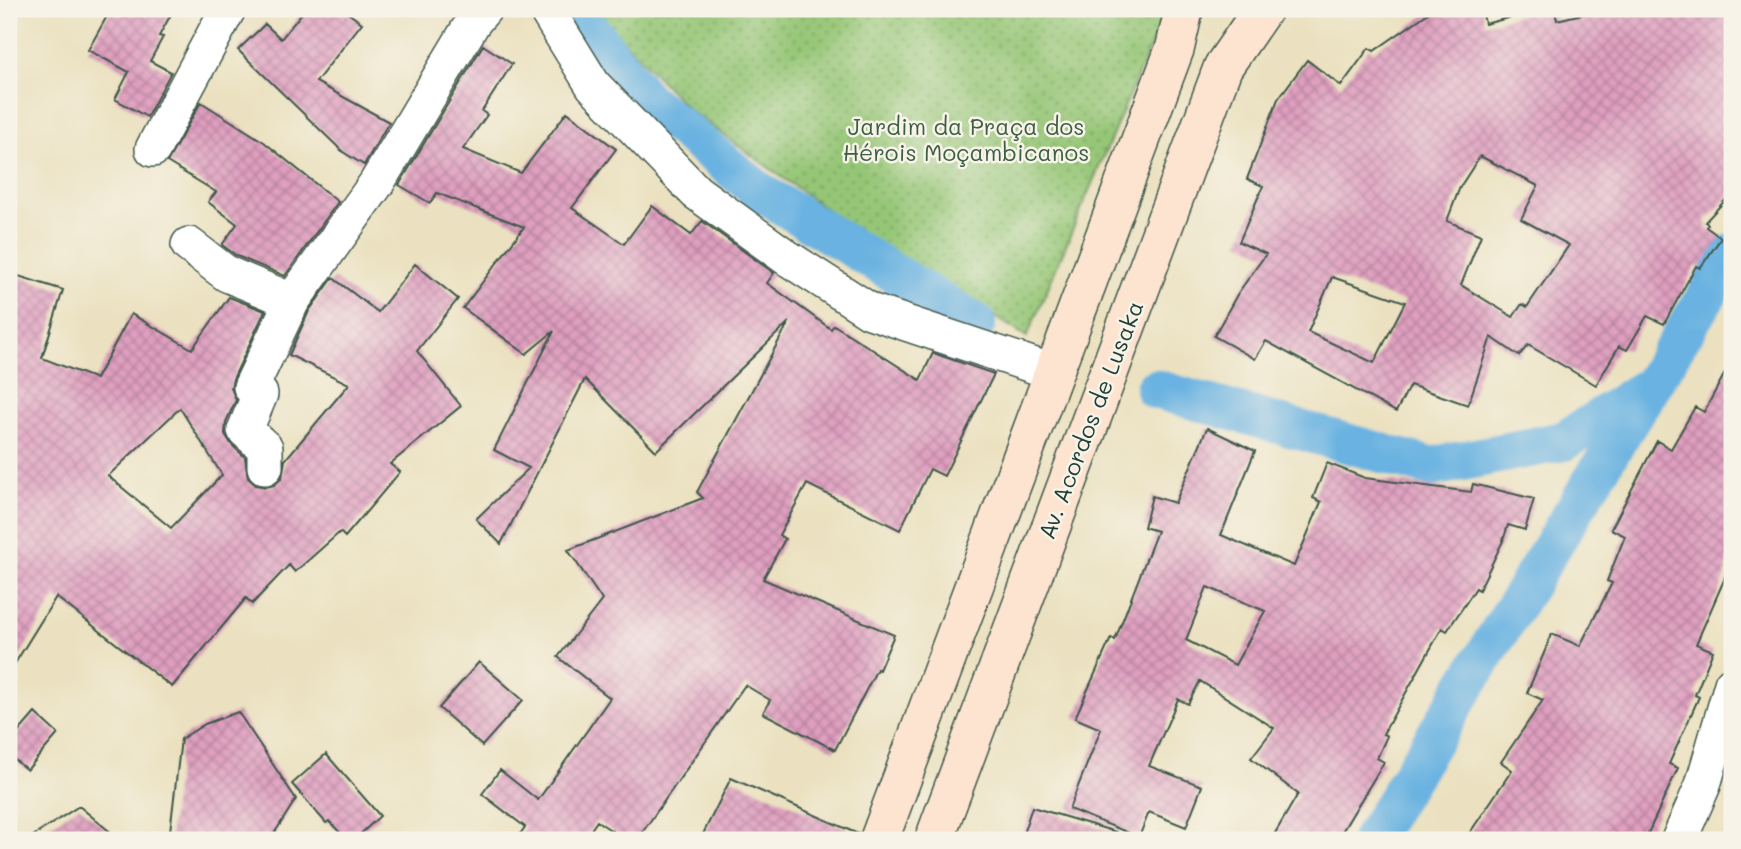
<svg xmlns="http://www.w3.org/2000/svg" width="1741" height="849" viewBox="0 0 1741 849" font-family="Mali,sans-serif">
<defs>
<pattern id="garden-dots" width="8" height="8" patternUnits="userSpaceOnUse" patternTransform="scale(1.75)"><rect width="8" height="8" fill="#95c676"/><path d="M2 2h.1M6 6h.1" fill="none" stroke="#79a262" stroke-width="1.8" stroke-linecap="round"/></pattern>
<pattern id="building-cross-hatch" width="8" height="8" patternUnits="userSpaceOnUse" patternTransform="scale(1.75)"><rect width="8" height="8" fill="#e09fc0"/><path d="M0 0l8 8M0 8l8-8" fill="none" stroke="#b5839d"/></pattern>
</defs>
<rect width="100%" height="100%" fill="#f7f3e8"/>
<filter id="ink" filterUnits="userSpaceOnUse"><feTurbulence type="fractalNoise" baseFrequency=".0143" numOctaves="2"/><feDisplacementMap in="SourceGraphic" scale="14" xChannelSelector="R" yChannelSelector="G"/><feConvolveMatrix kernelMatrix="1 2 1 2 8 2 1 2 1" color-interpolation-filters="sRGB"/></filter>
<filter id="wash" filterUnits="userSpaceOnUse"><feTurbulence type="fractalNoise" baseFrequency=".00686" numOctaves="4" result="noise"/><feDisplacementMap in="SourceGraphic" scale="28" xChannelSelector="R" yChannelSelector="G"/><feGaussianBlur stdDeviation="1.57" result="paint"/><feColorMatrix in="noise" values="0 0 0 0 0 0 0 0 0 0 0 0 0 0 0 0 0 1.4 0 .05"/><feComposite in="paint" operator="in"/></filter>
<g filter="url(#wash)">
<rect width="100%" height="100%" fill="#ebe1c0"/>
<path fill="url(#garden-dots)" stroke="#5a8255" stroke-width="2" d="M 598,9 L 1163,9 L 1163,16 L 1027,337 L 830,212 L 688,109 L 609,26 Z"/>
<g fill="none" stroke-linecap="round" stroke-linejoin="round">
<path stroke="#69b2e1" stroke-width="40" d="M 573,9 L 646,100 L 760,192 L 976,323
M 1155,389 L 1431,467 L 1564,441 L 1641,391
M 1371,840 L 1732,254"/>
</g>
<g id="blocks">
<path fill="url(#building-cross-hatch)" fill-rule="evenodd" d="M 111,9 L 174,9 L 159,36 L 163,37 L 150,61 L 171,72 L 147,117 L 115,99 L 129,72 L 88,50 Z
M 305,9 L 342,9 L 362,23 L 316,82 L 389,122 L 364,165 L 343,152 L 238,50 L 265,24 L 281,39 Z
M 1434,9 L 1482,9 L 1485,24 L 1542,9 L 1554,9 L 1557,20 L 1603,9 L 1732,9 L 1732,193 L 1705,222 L 1708,224 L 1706,227 L 1721,238 L 1700,268 L 1696,266 L 1664,324 L 1647,316 L 1627,350 L 1619,346 L 1596,385 L 1528,345 L 1519,356 L 1491,337 L 1468,405 L 1410,385 L 1396,412 L 1266,341 L 1255,359 L 1214,336 L 1238,293 L 1266,254 L 1239,242 L 1263,186 L 1247,179 L 1278,99 L 1307,60 L 1341,86 L 1369,48 L 1374,51 ZM 1480,156 L 1538,186 L 1521,219 L 1569,245 L 1527,307 L 1522,304 L 1513,317 L 1461,285 L 1481,235 L 1447,221 L 1460,187 ZM 1332,277 L 1405,302 L 1374,363 L 1308,332 Z
M 483,45 L 512,64 L 482,111 L 487,115 L 463,149 L 521,173 L 567,112 L 616,149 L 572,208 L 624,244 L 652,206 L 691,235 L 702,221 L 774,273 L 767,283 L 831,329 L 834,325 L 920,380 L 933,353 L 994,374 L 944,476 L 930,469 L 900,530 L 807,484 L 779,535 L 785,539 L 763,579 L 894,635 L 879,670 L 877,669 L 835,750 L 763,713 L 770,700 L 745,685 L 637,840 L 626,840 L 597,821 L 584,840 L 516,840 L 525,827 L 482,794 L 500,770 L 538,800 L 610,698 L 558,657 L 602,600 L 568,550 L 703,498 L 697,492 L 789,322 L 656,451 L 585,379 L 501,544 L 476,519 L 529,468 L 494,450 L 554,331 L 526,354 L 463,308 L 524,227 L 437,193 L 430,203 L 399,185 Z
M 201,102 L 264,142 L 338,202 L 285,276 L 237,256 L 222,245 L 237,224 L 208,202 L 216,192 L 167,162 Z
M 415,264 L 458,299 L 417,351 L 461,406 L 390,464 L 400,472 L 345,537 L 340,532 L 295,572 L 289,565 L 252,604 L 246,598 L 172,687 L 56,597 L 9,673 L 9,273 L 63,290 L 42,358 L 96,379 L 131,314 L 192,349 L 229,297 L 265,311 L 233,379 L 231,388 L 236,400 L 226,422 L 225,434 L 232,445 L 245,457 L 248,478 L 256,485 L 266,487 L 274,485 L 282,478 L 285,460 L 349,384 L 289,355 L 309,311 L 333,278 L 378,312 ZM 180,408 L 222,475 L 171,528 L 108,476 Z
M 1732,360 L 1732,544 L 1724,580 L 1696,644 L 1713,651 L 1695,695 L 1699,697 L 1669,764 L 1678,768 L 1645,840 L 1465,840 L 1512,770 L 1501,762 L 1543,700 L 1527,693 L 1552,634 L 1580,646 L 1612,583 L 1607,581 L 1625,536 L 1611,529 L 1657,441 L 1671,449 L 1695,407 L 1704,412 Z
M 1207,428 L 1255,451 L 1221,535 L 1294,566 L 1321,502 L 1313,498 L 1327,463 L 1365,478 L 1471,492 L 1473,484 L 1534,499 L 1525,530 L 1508,525 L 1503,541 L 1479,590 L 1476,588 L 1447,631 L 1442,628 L 1383,734 L 1387,736 L 1377,758 L 1384,762 L 1337,840 L 1271,840 L 1298,794 L 1251,758 L 1274,728 L 1200,681 L 1188,704 L 1178,699 L 1149,766 L 1202,786 L 1186,827 L 1149,812 L 1139,837 L 1069,809 L 1101,729 L 1075,718 L 1111,638 L 1115,640 L 1157,531 L 1144,527 L 1152,496 L 1175,503 ZM 1207,587 L 1265,611 L 1235,665 L 1186,640 Z
M 479,662 L 523,700 L 482,746 L 439,708 Z
M 238,712 L 296,799 L 270,840 L 169,840 L 181,739 L 205,724 Z
M 35,713 L 58,734 L 27,770 L 9,755 L 9,743 Z
M 326,754 L 380,816 L 354,840 L 347,840 L 329,821 L 326,823 L 292,784 Z
M 731,778 L 858,834 L 858,840 L 700,840 Z
M 79,806 L 120,840 L 27,840 Z
M 1032,807 L 1116,832 L 1114,840 L 1021,840 Z"/>
</g>
</g>
<g filter="url(#ink)">
<use href="#blocks" fill-opacity="0" stroke="#3e5649" stroke-width="2"/>
<g fill="none" stroke-linecap="round" stroke-linejoin="round">
<defs>
<path id="minor" d="M 546,9 L 593,85 L 696,192 L 786,257 L 870,311 L 1053,372
M 153,149 L 228,9
M 189,245 L 227,274 L 292,301
M 265,467 L 265,448 L 245,430 L 260,394 L 251,387 L 292,301 L 376,184 L 473,22 L 484,9
M 1679,840 L 1703,785 L 1732,684"/>
<path id="secondary" d="M 879,840 L 1175,48 L 1184,9
M 934,840 L 1223,67 L 1263,9"/>
</defs>
<use href="#minor" stroke="#3e5649" stroke-width="38"/>
<use href="#secondary" stroke="#3e5649" stroke-width="41"/>
<use href="#minor" stroke="#fff" stroke-width="35"/>
<use href="#secondary" stroke="#fde4d0" stroke-width="38"/>
</g>
</g>
<g text-anchor="middle" stroke-width="5" stroke-linejoin="round" paint-order="stroke">
<g font-size="23" fill="#3c5f44" stroke="#f7f3e8">
<text x="966" y="135">Jardim da Praça dos<tspan x="966" dy="26">Hérois Moçambicanos</tspan></text>
</g>
<g font-size="23" fill="#1f3d34" stroke="#f7f3e8">
<text transform="translate(1091 420) rotate(-69)" y="8">Av. Acordos de Lusaka</text>
</g>
</g>
<rect width="1741" height="849" fill="none" stroke="#f7f3e8" stroke-width="35"/>
</svg>
